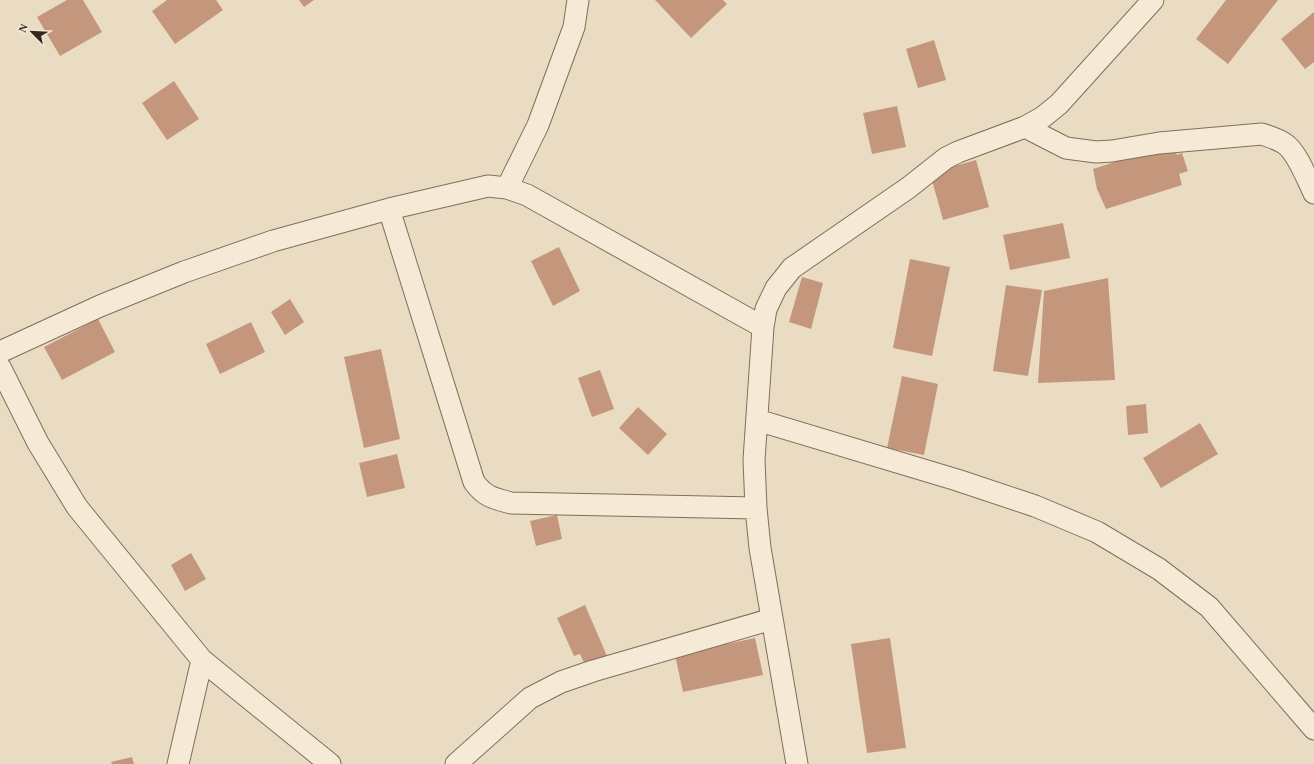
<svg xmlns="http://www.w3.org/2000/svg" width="1314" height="764" viewBox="0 0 1314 764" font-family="'Times New Roman',serif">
<rect width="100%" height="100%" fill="#e9dcc3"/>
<path fill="#c4977c" d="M 67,0 L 83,0 L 102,32 L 60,56 L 37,17 Z
M 167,0 L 216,0 L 223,10 L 175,44 L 152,11 Z
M 299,0 L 314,0 L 304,7 Z
M 655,0 L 723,0 L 727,4 L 691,38 Z
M 1226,0 L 1278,0 L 1228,64 L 1196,39 Z
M 1314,12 L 1314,62 L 1305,69 L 1281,39 Z
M 934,40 L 946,80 L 918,88 L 906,49 Z
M 174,81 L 199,119 L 167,140 L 142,103 Z
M 897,106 L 906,147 L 872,154 L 863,113 Z
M 1173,143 L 1177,155 L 1182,153 L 1188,171 L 1179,174 L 1182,185 L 1106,209 L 1097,189 L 1093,169 Z
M 976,160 L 989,207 L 943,220 L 930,173 Z
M 1063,223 L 1070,258 L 1010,270 L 1003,235 Z
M 559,247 L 580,291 L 553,306 L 531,261 Z
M 910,259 L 950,267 L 932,356 L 893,348 Z
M 802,277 L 823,283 L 811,329 L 789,322 Z
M 1108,278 L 1115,380 L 1038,383 L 1044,291 Z
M 1006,285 L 1042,290 L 1028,376 L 993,371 Z
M 290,299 L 304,322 L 285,335 L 271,312 Z
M 98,319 L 115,352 L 62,380 L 44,347 Z
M 251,322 L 265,352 L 220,374 L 206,344 Z
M 381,349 L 400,439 L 364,448 L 344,357 Z
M 600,370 L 614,409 L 592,417 L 578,378 Z
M 902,376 L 938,384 L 924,455 L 887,448 Z
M 1146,404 L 1148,433 L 1128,435 L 1126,406 Z
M 638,407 L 667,434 L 648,455 L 619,428 Z
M 1200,423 L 1218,454 L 1161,488 L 1143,458 Z
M 397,454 L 405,488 L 367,497 L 359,463 Z
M 557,515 L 562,539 L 536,546 L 530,521 Z
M 191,553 L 206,579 L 185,591 L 171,565 Z
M 585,605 L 607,656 L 585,665 L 580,654 L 574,656 L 557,618 Z
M 755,638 L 763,675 L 683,692 L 675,655 Z
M 890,638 L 906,748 L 867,753 L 851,644 Z
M 132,757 L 134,764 L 112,764 L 111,762 Z"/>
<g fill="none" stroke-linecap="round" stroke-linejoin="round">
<defs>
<path id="minor" d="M 1025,127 L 1066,148 L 1096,152 L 1112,151 L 1159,143 L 1262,134 C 1270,137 1278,139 1285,144 C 1297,152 1307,179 1314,193
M 507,188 L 538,125 L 574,27 L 578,0
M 389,209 L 474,482 C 485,497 493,498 511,503 L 756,508
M 0,352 L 100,306 L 184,272 L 273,241 L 389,209 L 488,186 L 507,188 L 527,195 L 763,327
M 0,367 L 38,443 L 77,507 L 202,660 L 330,764
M 757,420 L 957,480 L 1035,506 L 1097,532 L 1159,569 L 1209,607 L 1314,729
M 178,764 L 202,660
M 456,764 L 530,698 L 561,682 L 593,671 L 772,619
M 797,764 L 760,548 L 756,508 L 754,460 L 763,327 L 766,309 L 776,288 L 792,268 L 908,188 L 946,158 L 958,152 L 1025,127 L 1043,117 L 1059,104 L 1153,0"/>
</defs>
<use href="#minor" stroke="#826e5b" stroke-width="23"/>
<use href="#minor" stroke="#f5ead5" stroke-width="21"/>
</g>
<g transform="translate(32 32) rotate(294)" stroke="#f2e7d1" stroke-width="3" paint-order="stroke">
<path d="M0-3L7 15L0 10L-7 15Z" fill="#33271e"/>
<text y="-6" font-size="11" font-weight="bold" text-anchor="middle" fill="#33271e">N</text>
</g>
</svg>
